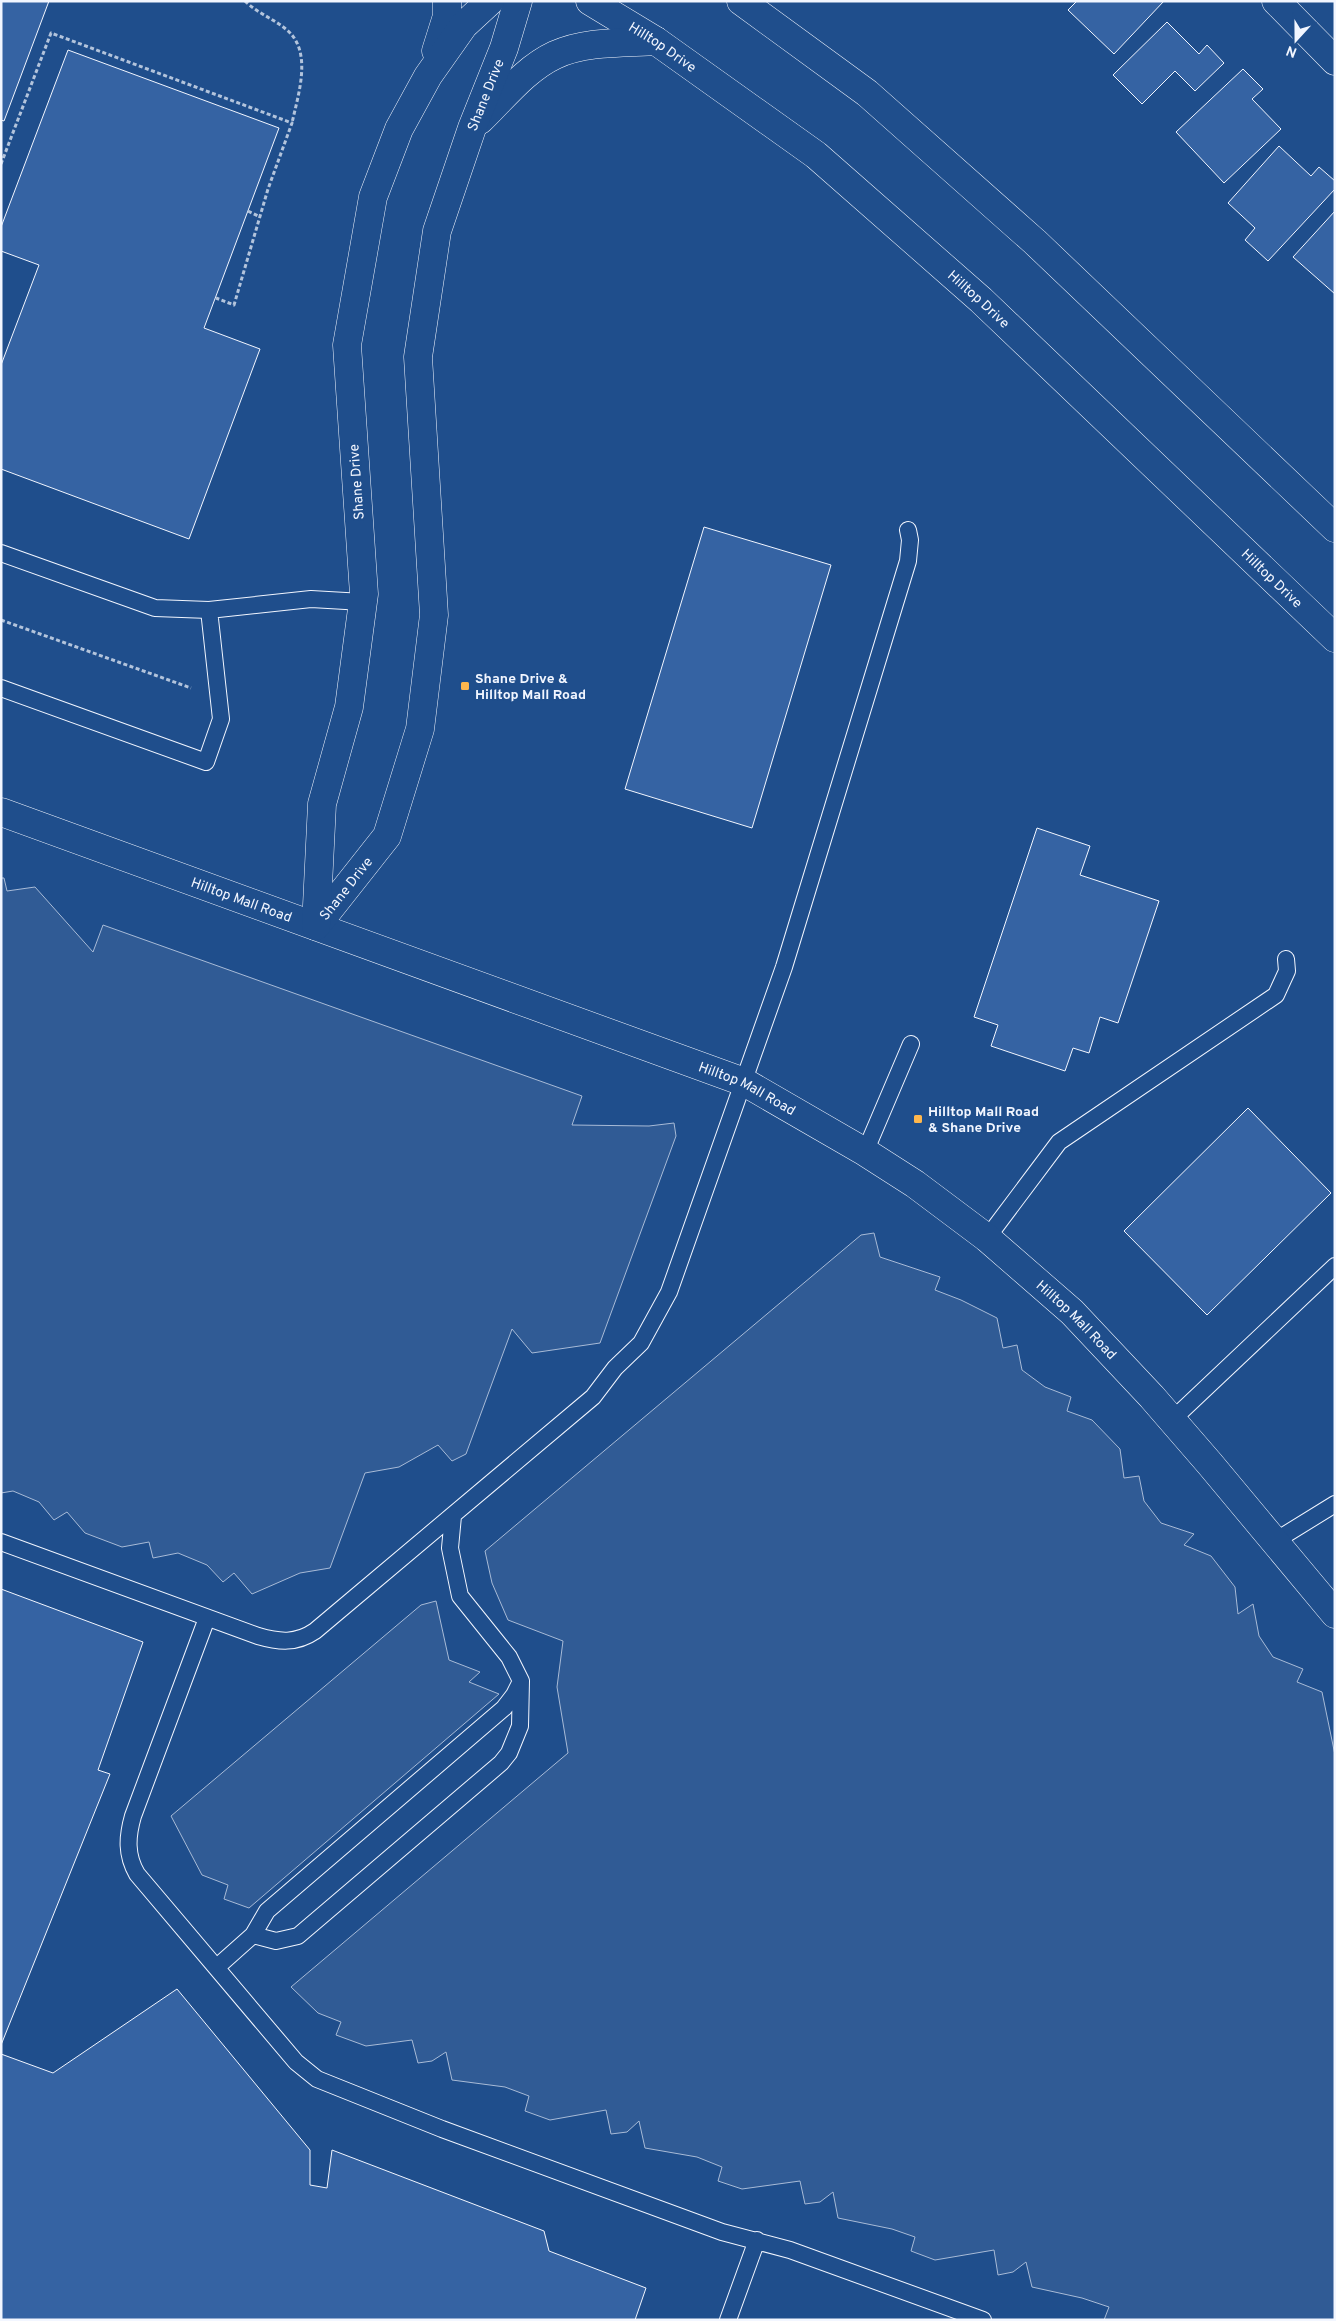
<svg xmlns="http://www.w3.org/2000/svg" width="1336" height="2321" viewBox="0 0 1336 2321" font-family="Overpass,sans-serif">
<rect width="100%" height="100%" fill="#1f4e8c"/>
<path fill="#305b95" stroke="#a8bbd7" d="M 1,878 L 4,878 L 7,891 L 35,887 L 93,952 L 103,925 L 582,1096 L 572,1125 L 649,1126 L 674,1123 L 676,1136 L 600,1343 L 532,1353 L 512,1329 L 466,1454 L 452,1461 L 438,1445 L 399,1467 L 365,1473 L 330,1568 L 300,1573 L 252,1594 L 234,1573 L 223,1582 L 207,1565 L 178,1553 L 153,1558 L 149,1542 L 122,1547 L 85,1533 L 67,1512 L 54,1520 L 39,1502 L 13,1491 L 1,1493 Z
M 874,1233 L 880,1257 L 940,1277 L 935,1290 L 961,1300 L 997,1318 L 1003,1348 L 1017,1345 L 1022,1370 L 1045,1387 L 1071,1397 L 1067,1411 L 1092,1420 L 1120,1449 L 1124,1478 L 1139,1476 L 1144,1501 L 1161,1523 L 1194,1534 L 1184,1545 L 1211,1556 L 1235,1587 L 1238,1614 L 1253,1604 L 1259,1636 L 1273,1657 L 1303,1669 L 1297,1682 L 1322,1692 L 1335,1755 L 1335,2320 L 1104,2320 L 1109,2307 L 1082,2298 L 1032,2287 L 1026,2262 L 1013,2272 L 998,2275 L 994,2250 L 935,2260 L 911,2251 L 915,2237 L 892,2229 L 838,2218 L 833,2192 L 820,2202 L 805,2204 L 800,2181 L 742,2189 L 718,2181 L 722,2167 L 697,2157 L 645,2148 L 639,2121 L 627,2132 L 611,2134 L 606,2110 L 550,2120 L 525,2111 L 529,2096 L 505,2087 L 452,2080 L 446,2052 L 432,2061 L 418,2063 L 412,2040 L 366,2046 L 336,2035 L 341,2022 L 318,2013 L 291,1987 L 568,1753 L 557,1687 L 563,1641 L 508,1620 L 492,1583 L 485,1551 L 861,1235 Z
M 436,1601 L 449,1660 L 480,1672 L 469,1682 L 499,1694 L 249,1908 L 224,1899 L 228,1885 L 202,1875 L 171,1816 L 421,1605 Z"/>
<path fill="#3563a3" stroke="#f2f6ff" d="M 1,1 L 49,1 L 4,121 L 1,120 Z
M 1077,1 L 1164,1 L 1114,54 L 1068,10 Z
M 1167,22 L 1199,54 L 1207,45 L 1224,63 L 1195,91 L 1175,71 L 1142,104 L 1113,75 Z
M 68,50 L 279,128 L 204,328 L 260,349 L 189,539 L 1,469 L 1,365 L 39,265 L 1,251 L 1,227 Z
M 1243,69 L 1263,89 L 1252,99 L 1281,129 L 1224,183 L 1176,132 Z
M 1279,146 L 1311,176 L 1319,167 L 1335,181 L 1335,189 L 1268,261 L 1245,240 L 1255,228 L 1228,203 Z
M 1335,211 L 1335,294 L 1293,257 Z
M 704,527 L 831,565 L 752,828 L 625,789 Z
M 1037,828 L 1090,846 L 1080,875 L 1159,901 L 1118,1023 L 1100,1017 L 1089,1053 L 1073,1048 L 1065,1071 L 991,1046 L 998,1025 L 974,1017 Z
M 1248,1108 L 1331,1193 L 1207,1315 L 1124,1231 Z
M 1,1589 L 143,1642 L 98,1770 L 110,1774 L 1,2045 Z
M 177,1989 L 310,2150 L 310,2185 L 327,2188 L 332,2150 L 544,2231 L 549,2251 L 646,2288 L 635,2320 L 1,2320 L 1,2054 L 53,2073 Z"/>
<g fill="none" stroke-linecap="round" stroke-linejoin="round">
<defs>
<path id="lane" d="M 1,553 L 155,608 L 209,610 L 311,599 L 363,602
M 1,688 L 206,762 L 221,719 L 209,610
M 865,1152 L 911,1044
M 987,1238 L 1059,1142 L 1276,995 L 1287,971 L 1286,959
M 1172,1420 L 1335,1266
M 1275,1541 L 1335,1504
M 1,1542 L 258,1636 C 279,1642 296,1644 315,1631 L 593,1397 L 615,1368 L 641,1343 L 669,1292 L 784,967 L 908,561 L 910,540 L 908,530
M 207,1618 L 133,1816 C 127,1837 126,1855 137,1874 L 296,2062 L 317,2079 L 442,2129 L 722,2232 L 790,2250 L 983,2320
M 253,1935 L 276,1941 L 298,1936 L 501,1763 L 509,1753 L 520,1726 L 521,1681 L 509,1657 L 460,1596 L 450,1548 L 453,1516
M 217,1967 L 253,1935 L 267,1911 L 504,1708 L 514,1695 L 521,1681
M 728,2320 L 757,2240"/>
<path id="street" d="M 1276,1 L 1335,61"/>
<g id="secondary">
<path id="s1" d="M 590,1 L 656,41 L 816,155 L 981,300 L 1335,638"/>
<path d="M 741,1 L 867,93 L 1035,242 L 1335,528"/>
<path d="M 436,51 L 447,16 L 447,1"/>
<path d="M 480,120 C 503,98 525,69 555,55 C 585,41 624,43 656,41"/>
<path id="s2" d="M 1,812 L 744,1082 L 865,1152 L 915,1184 L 987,1238 L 1072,1312 L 1152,1397 L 1210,1464 L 1335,1614"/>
<path id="s3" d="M 316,926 L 387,836 L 420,729 L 434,615 L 418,357 L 437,231 L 472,128 L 504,48 L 518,1"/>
<path d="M 316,926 L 322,804 L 349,707 L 364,594 L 347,345 L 373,197 L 399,129 L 428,76 L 464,25 L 490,1"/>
</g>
</defs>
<use href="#lane" stroke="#f2f6ff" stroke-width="18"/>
<use href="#street" stroke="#f2f6ff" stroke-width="29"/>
<use href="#secondary" stroke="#f2f6ff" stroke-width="29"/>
<path stroke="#b3c4dc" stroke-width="3" stroke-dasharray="4 2.5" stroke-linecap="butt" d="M 245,1 C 257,13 274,19 287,30 C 313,52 298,95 292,123
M 1,164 L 51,33 L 292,123 L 268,189 L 234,305 L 216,298
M 248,211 L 260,217
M 1,620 L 191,688"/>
<use href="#lane" stroke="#1f4e8c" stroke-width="16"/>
<use href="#street" stroke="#1f4e8c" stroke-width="28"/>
<use href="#secondary" stroke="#1f4e8c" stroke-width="28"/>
</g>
<g fill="#ffb74d" stroke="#1f4e8c" stroke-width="2">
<rect x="460" y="681" width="10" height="10" rx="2.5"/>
<rect x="913" y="1114" width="10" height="10" rx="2.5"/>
</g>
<g text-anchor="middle" stroke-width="4" stroke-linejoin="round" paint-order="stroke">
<g font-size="14" fill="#f2f6ff" stroke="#1f4e8c">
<text dy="5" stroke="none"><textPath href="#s1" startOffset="86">Hilltop Drive</textPath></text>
<text dy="5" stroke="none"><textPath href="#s3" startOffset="872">Shane Drive</textPath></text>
<text dy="5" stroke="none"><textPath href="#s1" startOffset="491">Hilltop Drive</textPath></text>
<text transform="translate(356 482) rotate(-94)" y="5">Shane Drive</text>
<text dy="5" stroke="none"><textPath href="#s1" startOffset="896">Hilltop Drive</textPath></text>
<text dy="5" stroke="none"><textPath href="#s3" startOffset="48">Shane Drive</textPath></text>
<text dy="5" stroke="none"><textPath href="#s2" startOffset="256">Hilltop Mall Road</textPath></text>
<text dy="5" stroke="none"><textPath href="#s2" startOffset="796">Hilltop Mall Road</textPath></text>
<text dy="5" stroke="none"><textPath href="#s2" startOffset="1201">Hilltop Mall Road</textPath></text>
</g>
<g font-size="14" font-weight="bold" fill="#f2f6ff" stroke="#1f4e8c" text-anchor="start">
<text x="475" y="683">Shane Drive &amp;<tspan x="475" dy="16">Hilltop Mall Road</tspan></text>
<text x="928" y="1116">Hilltop Mall Road<tspan x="928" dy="16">&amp; Shane Drive</tspan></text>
</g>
</g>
<rect width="1336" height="2321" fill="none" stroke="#f2f6ff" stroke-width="5"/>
<g transform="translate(1296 40) rotate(201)" stroke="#1f4e8c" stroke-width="4" paint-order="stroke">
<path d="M0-4L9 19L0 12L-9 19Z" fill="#f2f6ff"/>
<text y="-8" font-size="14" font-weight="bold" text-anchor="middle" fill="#f2f6ff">N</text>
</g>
</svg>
